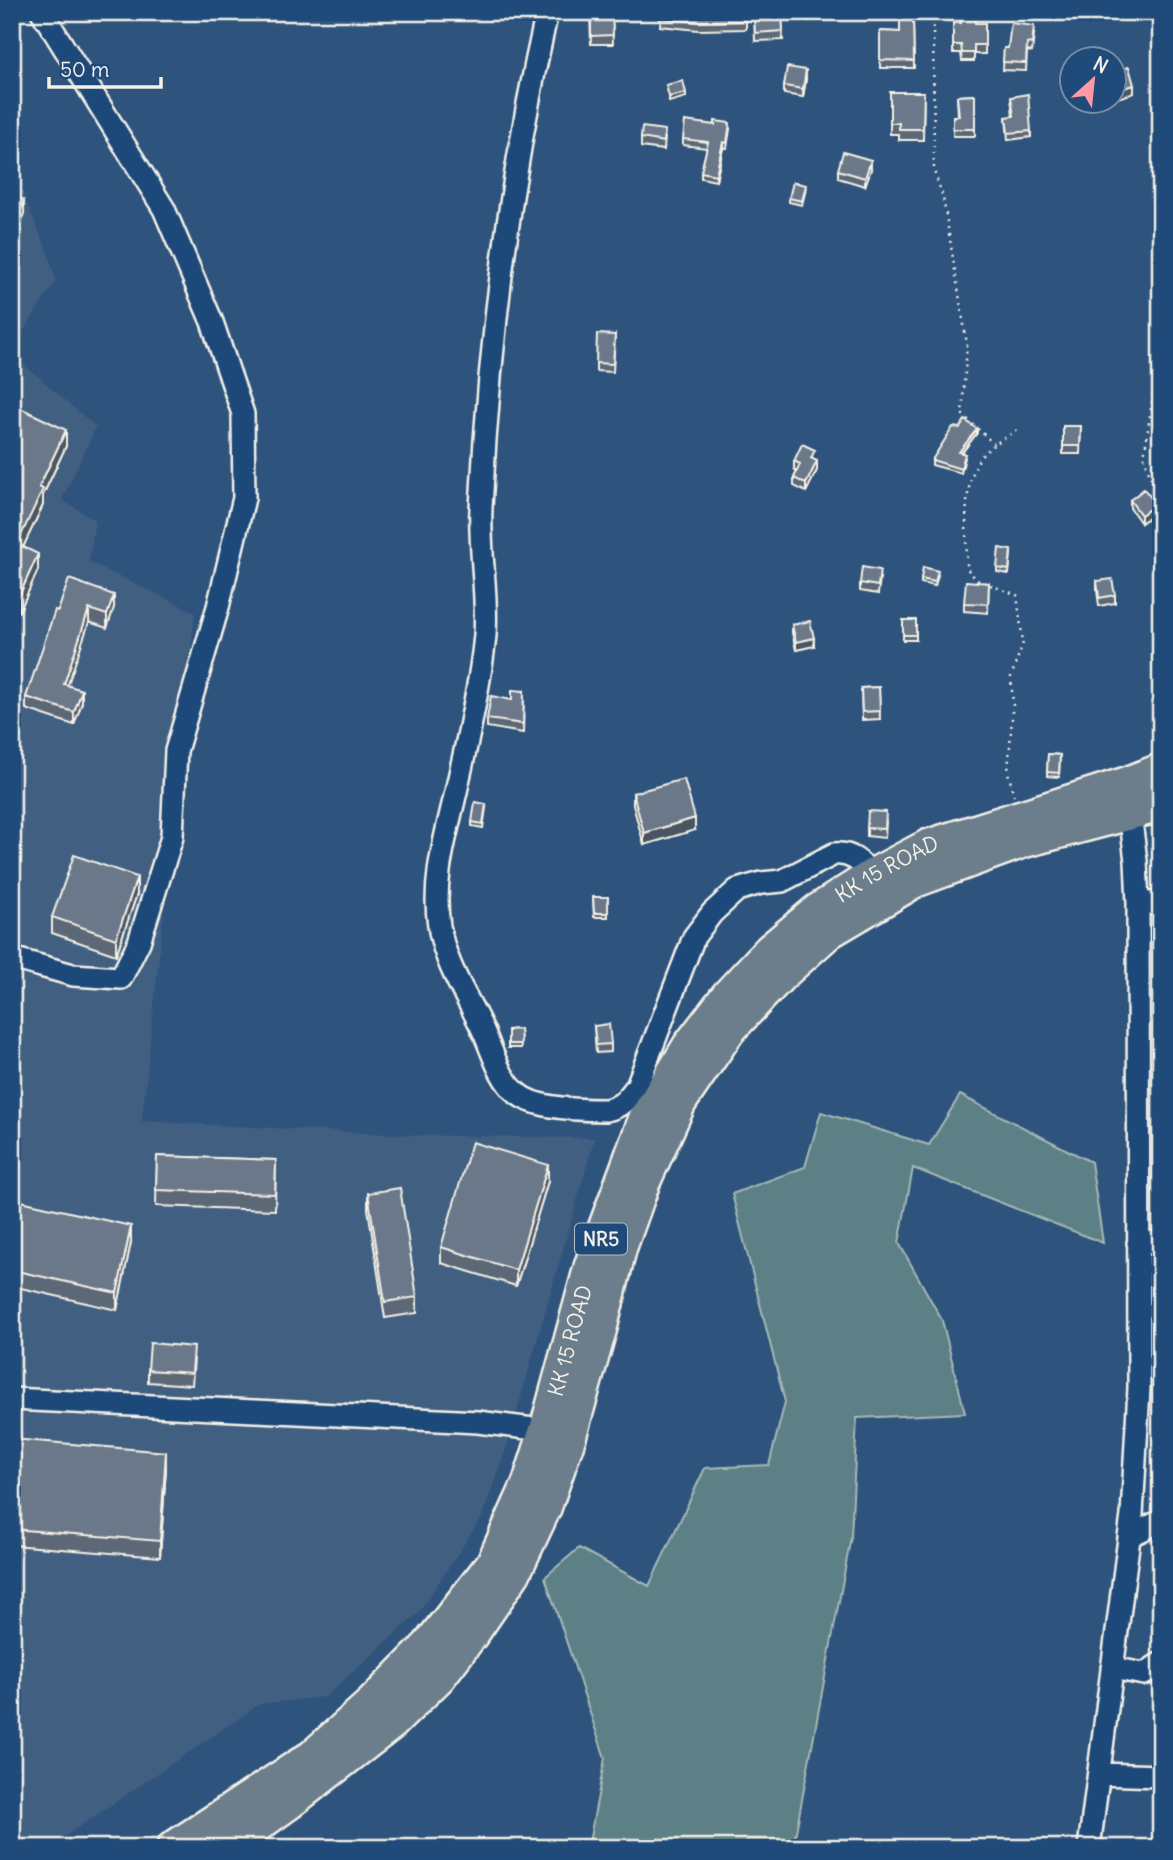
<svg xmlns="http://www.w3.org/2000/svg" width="1173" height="1860" viewBox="0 0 1173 1860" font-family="Delius,sans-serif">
<rect width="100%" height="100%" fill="#2e537d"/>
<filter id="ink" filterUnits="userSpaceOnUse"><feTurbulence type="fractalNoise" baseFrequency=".0143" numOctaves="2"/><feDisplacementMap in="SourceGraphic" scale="14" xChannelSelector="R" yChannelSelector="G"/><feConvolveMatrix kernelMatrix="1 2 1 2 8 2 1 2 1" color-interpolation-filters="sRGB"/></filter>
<g filter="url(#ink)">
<path fill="#405e81" d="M 12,169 L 48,252 L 56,281 L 12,349 Z
M 12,354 L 96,427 L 62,500 L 95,520 L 89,562 L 195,612 L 142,1121 L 408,1135 L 595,1138 L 507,1446 L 482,1517 L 418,1614 L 325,1697 L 260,1704 L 48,1848 L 12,1848 Z"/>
<path fill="#5c8085" stroke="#a8b8b6" stroke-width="2" d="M 960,1095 L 1091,1162 L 1103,1243 L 913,1168 L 899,1243 L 942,1320 L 965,1413 L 857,1418 L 851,1537 L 793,1848 L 588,1848 L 605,1758 L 545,1577 L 579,1548 L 649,1586 L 705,1468 L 769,1465 L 785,1402 L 732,1194 L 805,1167 L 821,1112 L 929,1145 Z"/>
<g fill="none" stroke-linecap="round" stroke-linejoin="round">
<defs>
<path id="minor" d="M 547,12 C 510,176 489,341 481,508 C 479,550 488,595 485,635 C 481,680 469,734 459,778 C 449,827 431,876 439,926 C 445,964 465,993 481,1026 C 492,1048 498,1078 518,1094 C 535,1109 584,1110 606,1110 C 622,1107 628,1098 637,1086 L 694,937 L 712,913 L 737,890 L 761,883 L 782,881 L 834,854 C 852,852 861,863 873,875
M 1138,904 L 1161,902
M 12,958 L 73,975 L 121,978 L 139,942 L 172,837 L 176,751 L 218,607 L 244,498 L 243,414 L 212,322 L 164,209 L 42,12
M 1138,1243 L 1161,1242
M 12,1399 L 478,1422 L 558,1432
M 1129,1536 L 1161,1521
M 1112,1668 L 1144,1674 L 1161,1663
M 1099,1774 L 1161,1776
M 1089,1848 L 1132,1515 L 1139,1388 L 1138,904 L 1136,861 L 1130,813"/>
<g id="highway">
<path id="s1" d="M 173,1848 L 313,1756 L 372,1703 L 428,1646 L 493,1563 L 529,1483 L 546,1430 L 591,1265 L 645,1119 L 689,1046 L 728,995 L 770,950 L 818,910 L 873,875 L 928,846 L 1128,783 L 1161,770"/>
<path d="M 226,1848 L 286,1805 L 392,1723 L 439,1677 L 475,1630 L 514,1573 L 545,1507 L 570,1435 L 601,1326 L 620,1248 L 644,1181 L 680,1102 L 729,1030 L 780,976 L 829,932 L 915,881 L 1024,841 L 1161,805"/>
</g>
</defs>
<use href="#minor" stroke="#f4f1e8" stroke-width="26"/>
<use href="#highway" stroke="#f4f1e8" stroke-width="37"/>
<path stroke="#f4f1e8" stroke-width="2.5" stroke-dasharray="2 5" stroke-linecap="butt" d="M 933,12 L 934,171 L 943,197 L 967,344 L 962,414 L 994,444
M 1161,339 L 1144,457 L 1161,509
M 1014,796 L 1008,772 L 1013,704 L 1011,677 L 1023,643 L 1017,595 L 977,580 L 967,569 C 967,536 962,496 976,465 C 983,449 1003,439 1017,430"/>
<use href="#minor" stroke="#1f4a7a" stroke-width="21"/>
<use href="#highway" stroke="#6c7d8b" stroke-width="32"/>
</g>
<path fill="#5b6776" stroke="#f4f1e8" stroke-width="2" d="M 590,12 L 612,12 L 613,44 L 591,44 Z
M 661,12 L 746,12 L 746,29 L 698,30 L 660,26 Z
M 754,12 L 782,12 L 783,40 L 755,41 Z
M 913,19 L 914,68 L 880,68 L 880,31 L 900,32 Z
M 953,23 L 985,23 L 985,54 L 974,54 L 974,61 L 962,61 L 961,53 L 953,53 Z
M 1034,34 L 1032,52 L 1027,51 L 1026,71 L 1003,70 L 1004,48 L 1008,48 Z
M 806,79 L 803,97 L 784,94 L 784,86 Z
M 890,92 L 924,92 L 923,140 L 899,140 L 899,134 L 890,134 Z
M 975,95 L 975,136 L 953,136 L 953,116 L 958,116 L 957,96 Z
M 1011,97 L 1031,131 L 1031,137 L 1008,140 L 1006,117 L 1013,116 Z
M 730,129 L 727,148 L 723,148 L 716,181 L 701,178 L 701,172 L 707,148 L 683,145 L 683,139 Z
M 641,138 L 665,138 L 664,150 L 641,147 Z
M 871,169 L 865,186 L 838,178 L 838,170 Z
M 806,189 L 802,205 L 789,202 L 789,198 Z
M 12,196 L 24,213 L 18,229 L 12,227 Z
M 615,335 L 613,372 L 596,371 L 596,363 Z
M 12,404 L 66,446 L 43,495 L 43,505 L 23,547 L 38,570 L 19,612 L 12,609 Z
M 1063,426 L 1081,426 L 1080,454 L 1063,454 Z
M 977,433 L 962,453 L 965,458 L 961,473 L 932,465 L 932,460 Z
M 815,459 L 815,460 L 817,470 L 806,492 L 794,486 L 794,478 L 797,471 L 794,469 L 794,461 Z
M 1130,500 L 1156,512 L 1141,523 L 1130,508 Z
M 1011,554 L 1009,574 L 997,572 L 997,568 Z
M 938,575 L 935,586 L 921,583 L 921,579 Z
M 880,578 L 878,594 L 860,591 L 860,583 Z
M 1097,581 L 1115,595 L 1115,603 L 1099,606 L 1097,590 Z
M 989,583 L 988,613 L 964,611 L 964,603 Z
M 114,607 L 107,628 L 89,622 L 67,685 L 82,702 L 74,725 L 26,709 L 26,697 L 58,611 Z
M 903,620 L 916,620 L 916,640 L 903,640 Z
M 792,625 L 814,646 L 796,650 L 792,633 Z
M 879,687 L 880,719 L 862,720 L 861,688 Z
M 524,691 L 523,733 L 487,727 L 487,719 Z
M 1048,754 L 1060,755 L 1059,777 L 1047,776 Z
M 633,793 L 695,830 L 644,845 L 633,805 Z
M 486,808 L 483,828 L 472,826 L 472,822 Z
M 886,821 L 885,838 L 867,836 L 867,828 Z
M 137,894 L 116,955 L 52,933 L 52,917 Z
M 593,897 L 608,897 L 608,917 L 594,917 Z
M 594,1026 L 611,1044 L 611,1052 L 596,1053 Z
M 520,1029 L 521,1048 L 508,1048 L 508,1030 Z
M 157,1156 L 276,1160 L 275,1210 L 156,1206 Z
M 548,1181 L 516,1286 L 441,1263 L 441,1247 Z
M 368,1193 L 417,1297 L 417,1313 L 385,1318 L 368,1209 Z
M 12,1199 L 131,1242 L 117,1310 L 12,1286 Z
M 194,1359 L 192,1385 L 148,1382 L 148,1370 Z
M 12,1439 L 166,1468 L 160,1557 L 12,1545 Z"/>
<path fill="#4a5460" stroke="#f4f1e8" stroke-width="2" d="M 806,70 L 806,79 L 803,97 L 803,89 Z
M 1134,85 L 1134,93 L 1114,99 L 1114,91 Z
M 686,93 L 686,97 L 669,102 L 669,97 Z
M 723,142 L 723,148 L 716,181 L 716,175 Z
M 871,160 L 871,169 L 865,186 L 865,178 Z
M 24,200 L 24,213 L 18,229 L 18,217 Z
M 977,429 L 977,433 L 959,456 L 959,452 Z
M 66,430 L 66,446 L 43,495 L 43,505 L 17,560 L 17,544 L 39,487 Z
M 817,461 L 817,470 L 806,492 L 806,484 Z
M 1156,504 L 1156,512 L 1141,523 L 1141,515 Z
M 38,554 L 38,570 L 19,612 L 19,596 Z
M 114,595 L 114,607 L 107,628 L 107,615 Z
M 89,609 L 89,622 L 64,696 L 64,684 Z
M 814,638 L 814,646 L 796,650 L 796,642 Z
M 82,690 L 82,702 L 74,725 L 74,712 Z
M 695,818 L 695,830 L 644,845 L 644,833 Z
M 137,877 L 137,894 L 116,955 L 116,939 Z
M 548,1165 L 548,1181 L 516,1286 L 516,1270 Z
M 131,1226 L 131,1242 L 117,1310 L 117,1293 Z
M 166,1452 L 166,1468 L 160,1557 L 160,1541 Z"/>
<path fill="#6a7889" stroke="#f4f1e8" stroke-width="2" d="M 591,12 L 612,12 L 613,35 L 591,36 Z
M 661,12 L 746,12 L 746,21 L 698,22 L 660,18 Z
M 754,12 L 782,12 L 783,31 L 755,33 Z
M 913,19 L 914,61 L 880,60 L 880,31 L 900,32 L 900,20 Z
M 961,19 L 975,19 L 975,23 L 985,23 L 985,45 L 974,45 L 974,53 L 962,53 L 961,45 L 953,45 L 953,23 L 961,23 Z
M 1011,23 L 1034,26 L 1032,44 L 1027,43 L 1026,63 L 1003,62 L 1004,48 L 1008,48 Z
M 787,67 L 806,70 L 803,89 L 784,86 Z
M 1129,67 L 1134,85 L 1114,91 L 1114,71 Z
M 683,81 L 686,93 L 669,97 L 666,85 Z
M 890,92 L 924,92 L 923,129 L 899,129 L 899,123 L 890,123 Z
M 1028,94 L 1031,131 L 1008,133 L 1006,117 L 1014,116 L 1011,97 Z
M 975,95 L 975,129 L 953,129 L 953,116 L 959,116 L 957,96 Z
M 685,121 L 715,125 L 715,121 L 730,123 L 727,143 L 723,142 L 716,175 L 701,172 L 708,142 L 683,139 Z
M 642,127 L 665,130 L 664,142 L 641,138 Z
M 843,152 L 871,160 L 865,178 L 838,170 Z
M 793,182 L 806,185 L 802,201 L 789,198 Z
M 12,196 L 24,200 L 18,217 L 12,215 Z
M 597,334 L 615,335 L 613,364 L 596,363 Z
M 12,404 L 66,430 L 39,487 L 43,489 L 17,544 L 38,554 L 19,596 L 12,593 Z
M 965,420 L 977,429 L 959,452 L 965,454 L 961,469 L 932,460 L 953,427 L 960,428 Z
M 1063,426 L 1081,426 L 1080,446 L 1063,446 Z
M 802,444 L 815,450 L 811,458 L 817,461 L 806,484 L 794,478 L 800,464 L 794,461 Z
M 1144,489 L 1156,504 L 1141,515 L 1130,500 Z
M 999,548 L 1011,550 L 1009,570 L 997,568 Z
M 862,567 L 880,570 L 878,586 L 860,583 Z
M 923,567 L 938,571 L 935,582 L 921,579 Z
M 69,579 L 114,595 L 107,615 L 89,609 L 64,684 L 82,690 L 74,712 L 26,697 L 55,610 L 58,611 Z
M 1112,579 L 1115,595 L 1099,598 L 1097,581 Z
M 966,581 L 989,583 L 988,604 L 964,603 Z
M 903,620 L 916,620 L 916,635 L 903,635 Z
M 810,621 L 814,638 L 796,642 L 792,625 Z
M 879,687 L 880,711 L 862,712 L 861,688 Z
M 512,690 L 524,691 L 523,724 L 487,719 L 491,696 L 512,700 Z
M 1048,754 L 1060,755 L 1059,773 L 1047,772 Z
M 684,779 L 695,818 L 644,833 L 633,793 Z
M 475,802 L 486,804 L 483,824 L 472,822 Z
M 868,811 L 886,812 L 885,829 L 867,828 Z
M 74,855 L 137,877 L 116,939 L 52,917 Z
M 593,897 L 608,897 L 608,913 L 594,913 Z
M 609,1024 L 611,1044 L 596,1045 L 594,1026 Z
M 520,1029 L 521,1044 L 508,1044 L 508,1030 Z
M 472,1142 L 548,1165 L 516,1270 L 441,1247 Z
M 157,1156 L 276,1160 L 275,1194 L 156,1190 Z
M 400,1188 L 417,1297 L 385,1302 L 368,1193 Z
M 12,1199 L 131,1226 L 117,1293 L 12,1270 Z
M 150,1343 L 194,1347 L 192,1373 L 148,1370 Z
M 12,1439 L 166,1452 L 160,1541 L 12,1529 Z"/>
</g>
<g text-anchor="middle" stroke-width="6" stroke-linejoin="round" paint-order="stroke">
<rect fill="#1f4a7a" stroke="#b4bfc7" stroke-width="2" x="575" y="1223.5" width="52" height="31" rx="5"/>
<g font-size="19" font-weight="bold" fill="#f4f1e8">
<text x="601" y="1246">NR5</text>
</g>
<g font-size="21" fill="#f4f1e8" stroke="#1f4a7a">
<text dy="7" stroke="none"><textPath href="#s1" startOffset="1256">KK 15 ROAD</textPath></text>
<text dy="7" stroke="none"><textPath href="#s1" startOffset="668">KK 15 ROAD</textPath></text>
</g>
</g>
<rect width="1173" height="1860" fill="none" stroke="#1f4a7a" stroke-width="42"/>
<rect x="21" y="21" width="1131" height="1818" fill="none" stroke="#f4f1e8" stroke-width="2.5" filter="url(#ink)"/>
<g transform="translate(1093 80) rotate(27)"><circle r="33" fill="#1f4a7a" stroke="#748da6" stroke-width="2"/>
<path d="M0-5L12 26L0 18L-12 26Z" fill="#ff9aa2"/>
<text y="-10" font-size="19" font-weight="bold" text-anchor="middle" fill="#f4f1e8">N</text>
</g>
<path d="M49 77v10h112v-10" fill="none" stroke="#f4f1e8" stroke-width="3.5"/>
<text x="60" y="77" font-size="21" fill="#f4f1e8" stroke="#1f4a7a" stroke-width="5" paint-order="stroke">50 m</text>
</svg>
